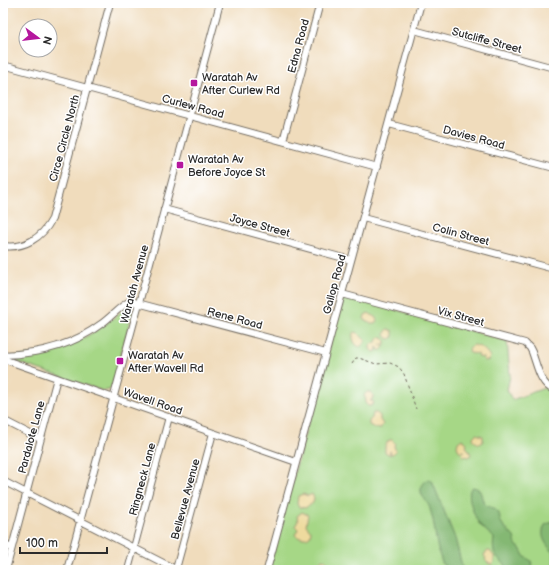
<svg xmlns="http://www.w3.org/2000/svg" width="557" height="573" viewBox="0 0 557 573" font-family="'Balsamiq Sans',sans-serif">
<rect width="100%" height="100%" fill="#fff"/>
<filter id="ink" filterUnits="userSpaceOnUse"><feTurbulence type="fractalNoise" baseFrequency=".025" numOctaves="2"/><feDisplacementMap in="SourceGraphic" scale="8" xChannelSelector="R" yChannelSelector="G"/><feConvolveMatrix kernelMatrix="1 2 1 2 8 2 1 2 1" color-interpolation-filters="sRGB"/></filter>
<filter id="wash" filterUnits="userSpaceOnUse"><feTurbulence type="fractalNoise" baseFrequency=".012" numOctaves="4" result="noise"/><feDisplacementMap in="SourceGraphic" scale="16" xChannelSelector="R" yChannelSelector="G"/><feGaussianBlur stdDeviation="0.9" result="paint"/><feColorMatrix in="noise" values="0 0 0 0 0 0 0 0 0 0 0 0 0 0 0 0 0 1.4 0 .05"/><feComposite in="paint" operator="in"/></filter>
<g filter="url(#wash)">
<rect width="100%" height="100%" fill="#f0dcbc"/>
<path fill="#a6d786" stroke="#688158" d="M 343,295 L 507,341 L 510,376 L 507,390 L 512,400 L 547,387 L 554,391 L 554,570 L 268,570 Z
M 125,308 L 129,308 L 133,310 L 112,387 L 109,390 L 103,391 L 11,360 L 12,357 C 58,354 91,339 125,308 Z"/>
<path fill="#84b873" stroke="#58724f" d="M 428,479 L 432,481 L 455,538 L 463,570 L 446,570 C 434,550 437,529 430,509 C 429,503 422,498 421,492 C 420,487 424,482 428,479 Z
M 472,487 C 483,488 480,496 484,503 C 486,507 494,507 497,511 C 501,514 499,519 501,522 C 504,528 510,532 514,537 C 515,540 515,543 517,546 L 520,548 L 524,556 L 531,561 L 534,570 L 509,570 C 499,555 491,559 494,538 C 489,532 482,529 478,522 C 474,515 465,493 472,487 Z
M 554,521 L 554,553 C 546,545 539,536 545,525 Z"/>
<path fill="#eeda9e" stroke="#8c8264" d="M 369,313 L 376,318 L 377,321 L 375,324 L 371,324 L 364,319 L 365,315 Z
M 388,329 L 393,331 L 393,337 L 391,339 L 387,338 L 385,335 L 386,331 Z
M 355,332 L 358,333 L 366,341 L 360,347 C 355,346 352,339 353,334 Z
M 380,337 L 382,337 L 385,340 L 385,344 L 380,345 L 384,345 L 384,347 L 380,351 L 377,347 L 377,351 L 373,352 L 370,349 L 370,345 L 376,342 Z
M 474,345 C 481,346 487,351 490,357 L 489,360 L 485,361 L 483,358 L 479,357 L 478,354 L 470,353 L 469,352 L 470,347 Z
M 367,392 L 370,392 L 373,395 L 373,398 L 370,401 L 373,401 L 374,403 L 371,406 L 368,406 L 365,403 L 366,400 L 364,395 Z
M 373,413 L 377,413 L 380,416 L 380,420 L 383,424 L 380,429 L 375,428 L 369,425 L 369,421 L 372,418 Z
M 476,434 L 483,436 L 483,441 L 482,443 L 479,444 L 474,441 L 473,437 Z
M 462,439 L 467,443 L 466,446 L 471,454 L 469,457 L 463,456 L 462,453 L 464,451 L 460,452 L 457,447 L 458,442 Z
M 389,440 L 392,440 L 395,443 L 394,446 L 396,451 L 393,454 L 391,454 L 390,451 L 390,455 L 385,452 L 385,446 Z
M 303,494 L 308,496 L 312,494 L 314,498 L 313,503 L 305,508 L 299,507 L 297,504 L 298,496 Z
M 302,512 L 308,515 L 306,525 L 311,531 L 310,536 C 306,539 299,539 295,535 L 298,529 L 295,526 L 298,521 L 297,516 Z
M 488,551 L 490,551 L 494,556 L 494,562 L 492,565 L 488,563 L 485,560 L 486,558 L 484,556 L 485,553 Z
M 322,559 L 326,560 L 327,563 L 325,570 L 319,570 L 318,565 Z"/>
</g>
<g filter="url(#ink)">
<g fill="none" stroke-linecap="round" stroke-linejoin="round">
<defs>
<path id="minor" d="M 414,30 L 554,68
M 3,65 L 377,167
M 389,124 L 554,168
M 283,141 L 320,3
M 164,209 L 351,260
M 363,218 L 554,269
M 3,246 C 24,249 42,238 52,219 L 110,3
M 342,294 L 525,343 L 530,348 L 532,352 C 537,365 540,385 554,390
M 3,355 C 38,354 72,346 101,324 C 111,317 119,307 130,301 L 326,353
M 3,359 L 296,462
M 3,420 L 40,439
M 3,481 L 177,570
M 3,544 L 11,548
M 176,569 L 213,433
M 6,570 L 57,378
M 67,570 L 220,3
M 128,570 L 169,417
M 267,570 L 421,3"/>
</defs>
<use href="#minor" stroke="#70695e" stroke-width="8"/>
<path stroke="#70695e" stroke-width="1" stroke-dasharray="3 3" stroke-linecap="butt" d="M 352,364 L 356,358 L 359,358 L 376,364 L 390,363 L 399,367 L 404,374 L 416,409"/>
<use href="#minor" stroke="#fff" stroke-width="6"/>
</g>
</g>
<g fill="#b5179e" stroke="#fff" stroke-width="1.5">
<rect x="190" y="79" width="8" height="8" rx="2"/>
<rect x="176" y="161" width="8" height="8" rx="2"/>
<rect x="116" y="357" width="8" height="8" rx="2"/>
</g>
<g text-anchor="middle" stroke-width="3" stroke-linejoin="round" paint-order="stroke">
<g font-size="11" fill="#2b2b2b" stroke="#fff">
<text transform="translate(487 40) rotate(15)" y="4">Sutcliffe Street</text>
<text transform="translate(298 46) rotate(-75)" y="4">Edna Road</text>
<text transform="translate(193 106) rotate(15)" y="4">Curlew Road</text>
<text transform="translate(474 137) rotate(15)" y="4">Davies Road</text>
<text transform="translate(64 138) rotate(-75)" y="4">Circe Circle North</text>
<text transform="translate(260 225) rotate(15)" y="4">Joyce Street</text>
<text transform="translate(461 234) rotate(15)" y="4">Colin Street</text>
<text transform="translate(134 284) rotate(-75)" y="4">Waratah Avenue</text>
<text transform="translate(334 284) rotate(-75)" y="4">Gallop Road</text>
<text transform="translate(461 316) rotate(15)" y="4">Vix Street</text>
<text transform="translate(235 318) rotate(15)" y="4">Rene Road</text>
<text transform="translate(153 401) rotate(19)" y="4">Wavell Road</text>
<text transform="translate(31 437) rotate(-75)" y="4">Pardalote Lane</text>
<text transform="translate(142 479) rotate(-75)" y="4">Ringneck Lane</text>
<text transform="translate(185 499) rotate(-75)" y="4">Bellevue Avenue</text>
</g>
<g font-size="11" fill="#2b2b2b" stroke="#fff" text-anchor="start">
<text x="202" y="81">Waratah Av<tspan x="202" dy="13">After Curlew Rd</tspan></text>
<text x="188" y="163">Waratah Av<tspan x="188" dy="13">Before Joyce St</tspan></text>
<text x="128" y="359">Waratah Av<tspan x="128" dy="13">After Wavell Rd</tspan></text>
</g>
</g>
<rect width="557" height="573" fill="none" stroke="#fff" stroke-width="16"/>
<g transform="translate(38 38) rotate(105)"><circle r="19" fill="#ffffff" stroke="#aaaaaa"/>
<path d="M0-3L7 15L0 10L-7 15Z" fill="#b5179e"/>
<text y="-6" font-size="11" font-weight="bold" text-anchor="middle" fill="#2b2b2b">N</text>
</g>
<path d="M20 547v6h87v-6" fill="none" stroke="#2b2b2b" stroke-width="2"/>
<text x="26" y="547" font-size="12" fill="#2b2b2b" stroke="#ffffff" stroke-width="3" paint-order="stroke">100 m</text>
</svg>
